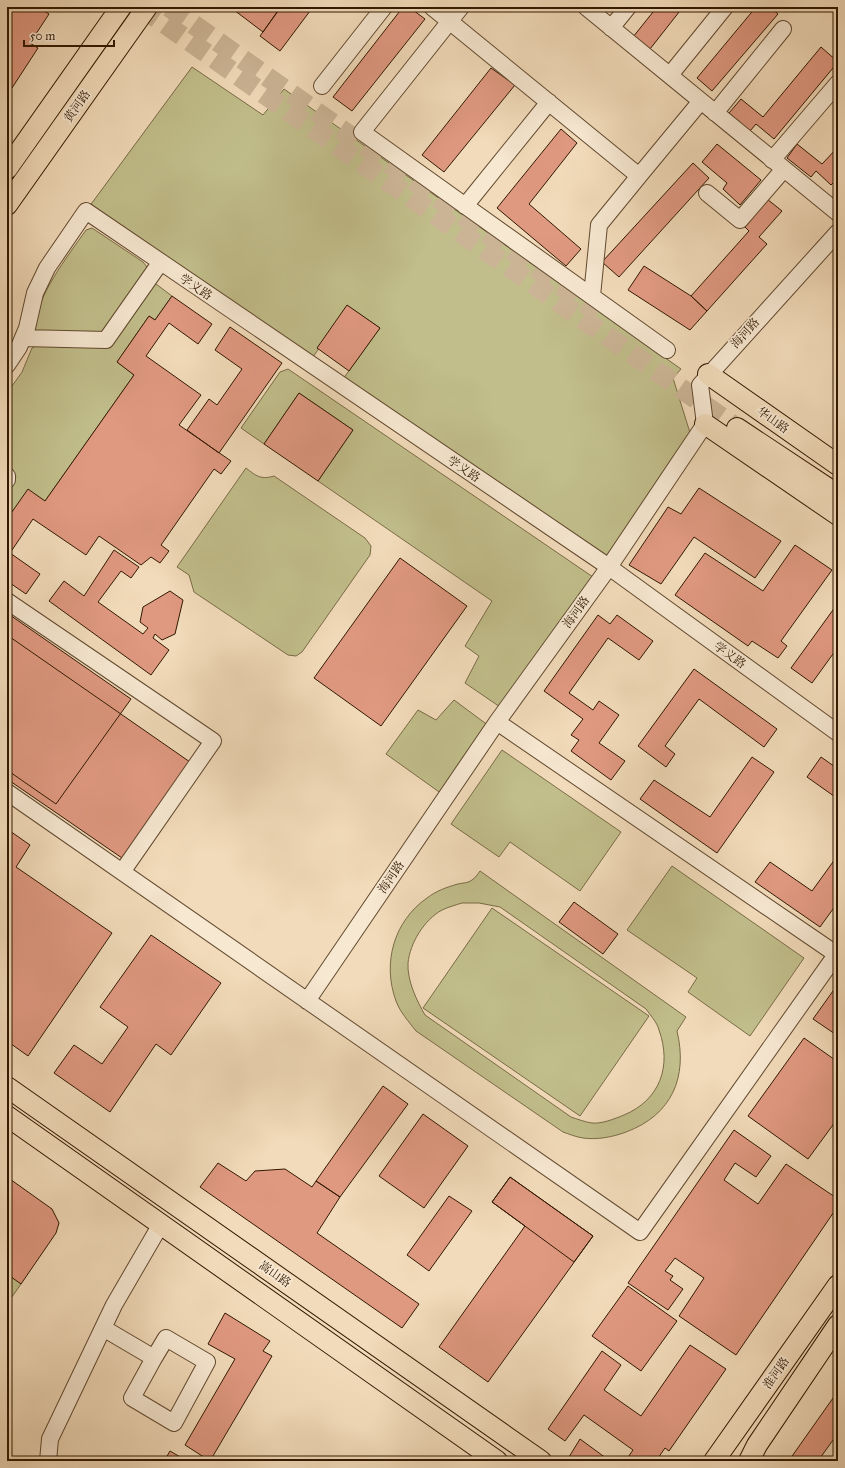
<svg xmlns="http://www.w3.org/2000/svg" width="845" height="1468" viewBox="0 0 845 1468" font-family="'IM FELL Great Primer','Noto Serif SC',serif">
<rect width="100%" height="100%" fill="#f2dbba"/>
<filter id="stains"><feTurbulence type="fractalNoise" baseFrequency=".005" numOctaves="4"/><feColorMatrix values="0 0 0 0 .2 0 0 0 0 .09 0 0 0 0 .02 0 0 0 .5 -.17"/></filter>
<radialGradient id="worn" r=".72"><stop offset=".6" stop-color="#630" stop-opacity="0"/><stop offset="1" stop-color="#630" stop-opacity=".3"/></radialGradient>
<path fill="#c1be8b" stroke="#796b46" fill-rule="evenodd" d="M 192,67 L 263,115 L 284,89 L 681,369 L 673,378 L 691,436 L 604,561 L 343,379 L 380,328 L 348,306 L 313,357 L 86,211 Z
M 92,228 L 143,262 L 147,267 L 144,275 L 99,335 L 42,335 L 35,329 C 35,297 68,256 86,230 Z
M 152,281 L 172,296 L 155,320 L 149,316 L 117,362 L 134,375 L 45,501 L 7,519 L 7,490 L 16,477 L 7,461 L 7,393 L 22,372 L 32,348 L 40,344 L 107,347 Z
M 288,369 L 593,577 L 503,709 L 465,683 L 479,656 L 465,646 L 492,601 L 318,481 L 353,430 L 299,393 L 264,444 L 241,428 L 280,372 Z
M 246,468 C 256,476 261,480 274,476 L 365,538 L 371,546 L 370,555 L 302,652 L 296,656 L 288,655 L 194,592 L 189,575 L 177,567 Z
M 454,700 L 489,726 L 442,794 L 386,754 L 418,710 L 436,720 Z
M 502,750 L 621,832 L 580,891 L 510,842 L 499,857 L 451,824 Z
M 672,866 L 804,958 L 750,1036 L 688,992 L 697,978 L 627,930 Z
M 480,871 L 686,1017 L 677,1031 C 688,1077 672,1115 626,1132 C 613,1137 597,1140 583,1138 C 576,1137 569,1134 563,1132 L 416,1031 C 409,1022 400,1012 396,1001 C 382,963 394,921 427,898 C 436,891 447,887 458,884 C 462,883 469,883 472,880 C 475,878 478,874 480,871 ZM 462,903 L 479,903 L 500,907 L 646,1009 C 650,1015 657,1022 659,1030 C 672,1066 660,1100 624,1115 C 614,1119 602,1124 592,1123 C 585,1122 577,1119 571,1117 L 425,1015 C 417,1001 407,981 408,963 C 410,943 424,920 442,910 C 448,907 456,905 462,903 Z
M 492,908 L 649,1016 L 580,1116 L 423,1008 Z
M 7,1270 L 21,1284 L 7,1304 Z"/>
<path fill="#e09981" stroke="#311800" d="M 7,7 L 38,7 L 49,14 L 30,43 L 38,48 L 12,88 L 7,84 Z
M 230,7 L 271,7 L 277,12 L 263,32 Z
M 281,7 L 313,7 L 280,51 L 260,36 Z
M 403,7 L 409,7 L 425,19 L 352,111 L 333,97 Z
M 657,7 L 683,7 L 650,49 L 633,37 Z
M 756,7 L 770,7 L 778,14 L 712,91 L 697,78 Z
M 821,47 L 838,62 L 774,139 L 756,124 L 750,131 L 729,113 L 741,99 L 763,117 Z
M 491,68 L 515,85 L 444,172 L 422,155 Z
M 561,129 L 577,143 L 529,204 L 581,249 L 566,266 L 497,208 Z
M 717,144 L 761,180 L 740,205 L 723,189 L 727,183 L 702,162 Z
M 797,144 L 822,164 L 838,147 L 838,178 L 831,185 L 816,171 L 811,177 L 787,158 Z
M 693,163 L 709,178 L 619,277 L 602,262 Z
M 767,199 L 782,211 L 759,237 L 767,244 L 707,311 L 691,296 L 749,231 L 743,225 Z
M 644,266 L 691,296 L 707,311 L 690,330 L 628,290 Z
M 172,296 L 212,324 L 198,344 L 169,323 L 146,356 L 201,395 L 179,425 L 231,461 L 221,474 L 214,469 L 161,545 L 169,551 L 160,563 L 151,557 L 141,565 L 99,536 L 86,555 L 33,519 L 10,553 L 40,574 L 26,594 L 7,581 L 7,519 L 28,489 L 45,501 L 134,375 L 117,362 L 149,316 L 155,320 Z
M 347,305 L 380,328 L 349,371 L 317,348 Z
M 230,327 L 282,363 L 219,453 L 187,430 L 209,399 L 217,405 L 242,369 L 215,350 Z
M 299,393 L 353,430 L 318,481 L 264,444 Z
M 699,488 L 781,541 L 755,578 L 694,537 L 661,584 L 629,565 L 668,507 L 681,514 Z
M 795,545 L 832,570 L 781,641 L 787,646 L 778,658 L 752,641 L 748,646 L 675,595 L 705,553 L 763,591 Z
M 114,550 L 139,567 L 131,578 L 121,571 L 98,602 L 143,634 L 148,628 L 140,622 L 143,607 L 170,591 L 183,600 L 175,634 L 162,640 L 155,634 L 153,638 L 169,650 L 151,675 L 49,601 L 64,581 L 84,596 Z
M 400,558 L 467,606 L 381,726 L 314,678 Z
M 838,603 L 838,647 L 812,683 L 791,668 Z
M 7,613 L 131,699 L 56,804 L 7,770 Z
M 598,615 L 610,624 L 617,615 L 653,641 L 639,660 L 608,638 L 569,693 L 593,710 L 599,701 L 619,715 L 599,743 L 625,761 L 611,780 L 571,751 L 579,740 L 571,735 L 583,719 L 544,691 Z
M 7,635 L 190,762 L 122,858 L 7,779 Z
M 694,669 L 777,729 L 764,747 L 699,699 L 665,746 L 675,754 L 666,767 L 638,746 Z
M 752,757 L 774,772 L 717,853 L 640,799 L 654,780 L 710,817 Z
M 821,757 L 838,769 L 838,799 L 807,777 Z
M 7,829 L 30,845 L 16,867 L 112,933 L 28,1056 L 7,1041 Z
M 838,855 L 838,902 L 820,927 L 755,882 L 770,862 L 812,891 Z
M 574,902 L 618,934 L 603,954 L 559,922 Z
M 151,935 L 221,983 L 171,1055 L 156,1044 L 110,1112 L 54,1073 L 74,1045 L 102,1064 L 128,1027 L 100,1007 Z
M 838,984 L 838,1036 L 813,1019 Z
M 804,1038 L 838,1062 L 838,1118 L 808,1159 L 748,1116 Z
M 383,1086 L 408,1104 L 340,1197 L 316,1181 Z
M 423,1114 L 468,1146 L 424,1208 L 379,1176 Z
M 734,1130 L 771,1156 L 756,1177 L 735,1163 L 724,1180 L 758,1204 L 786,1164 L 838,1199 L 838,1206 L 736,1355 L 679,1316 L 704,1278 L 675,1258 L 665,1271 L 673,1276 L 670,1280 L 683,1289 L 668,1310 L 628,1283 Z
M 218,1163 L 246,1181 L 255,1171 L 285,1169 L 312,1187 L 316,1181 L 340,1197 L 317,1233 L 419,1304 L 402,1328 L 200,1187 Z
M 7,1177 L 52,1209 L 59,1223 L 56,1233 L 21,1284 L 7,1274 Z
M 510,1177 L 593,1236 L 488,1382 L 439,1347 L 525,1226 L 492,1202 Z
M 510,1177 L 593,1236 L 574,1262 L 492,1202 Z
M 449,1196 L 472,1211 L 429,1271 L 407,1255 Z
M 628,1286 L 677,1321 L 641,1371 L 592,1336 Z
M 225,1313 L 270,1341 L 263,1351 L 272,1356 L 210,1461 L 185,1445 L 235,1359 L 208,1344 Z
M 690,1345 L 726,1369 L 669,1451 L 665,1448 L 656,1461 L 627,1461 L 626,1460 L 633,1450 L 584,1415 L 565,1441 L 548,1429 L 602,1351 L 621,1365 L 604,1390 L 641,1416 Z
M 838,1391 L 838,1433 L 818,1461 L 794,1461 L 790,1459 Z
M 580,1439 L 610,1461 L 575,1461 L 569,1457 Z
M 170,1451 L 187,1461 L 164,1461 Z"/>
<g fill="none" stroke-linecap="round" stroke-linejoin="round">
<path stroke="#cbb495" stroke-width="20" stroke-dasharray="20 10" stroke-linecap="butt" d="M 141,7 L 737,428
M 169,7 L 598,312"/>
<defs>
<path id="minor" d="M 432,7 L 639,176 L 701,101
M 461,7 L 362,132 L 667,350
M 586,7 L 838,213
M 611,28 L 628,7
M 670,75 L 725,7
M 322,86 L 384,7
M 715,113 L 783,29
M 772,160 L 838,83
M 707,193 L 740,220 L 784,169
M 465,206 L 549,102
M 592,296 L 599,225 L 639,176
M 23,338 L 106,340 L 160,263
M 7,365 L 19,347 L 27,328 L 35,293 L 47,268 L 86,211 L 609,567 L 838,733
M 7,476 L 7,480
M 7,601 L 213,741 L 122,872
M 497,722 L 836,954
M 7,792 L 640,1232 L 838,952
M 307,1001 L 497,722 L 609,567 L 705,424 L 700,385 L 838,232
M 103,1328 L 154,1358 L 132,1398 L 174,1423 L 207,1362 L 166,1338 L 154,1358
M 48,1461 L 50,1439 L 103,1328 L 114,1305 L 161,1224"/>
<path id="major" d="M 7,169 L 121,7
M 7,205 L 147,7
M 708,374 L 838,465
M 705,424 L 838,515
M 737,428 L 838,495
M 7,1087 L 541,1461
M 7,1116 L 497,1461
M 714,1461 L 838,1285
M 749,1461 L 757,1445 L 838,1325"/>
</defs>
<use href="#minor" stroke="#61492e" stroke-width="18"/>
<use href="#major" stroke="#311800" stroke-width="22"/>
<use href="#minor" stroke="#f7e8d2" stroke-width="16"/>
<use href="#major" stroke="#f2dbba" stroke-width="20"/>
</g>
<g text-anchor="middle" stroke-width="3.5" stroke-linejoin="round" paint-order="stroke">
<g font-size="12" fill="#311800" stroke="#f7e8d2">
<text transform="translate(77 106) rotate(-55)" y="4">黄河路</text>
<text transform="translate(196 287) rotate(34)" y="4">学义路</text>
<text transform="translate(745 333) rotate(-48)" y="4">海河路</text>
<text transform="translate(773 420) rotate(35)" y="4">华山路</text>
<text transform="translate(464 469) rotate(34)" y="4">学义路</text>
<text transform="translate(576 612) rotate(-54)" y="4">海河路</text>
<text transform="translate(730 655) rotate(36)" y="4">学义路</text>
<text transform="translate(391 877) rotate(-56)" y="4">海河路</text>
<text transform="translate(275 1274) rotate(35)" y="4">嵩山路</text>
<text transform="translate(776 1373) rotate(-55)" y="4">淮河路</text>
</g>
</g>
<rect width="845" height="1468" fill="none" stroke="#f2dbba" stroke-width="24"/>
<rect x="8" y="8" width="829" height="1452" fill="none" stroke="#311800" stroke-width="2"/>
<rect x="12" y="12" width="821" height="1444" fill="none" stroke="#311800"/>
<path d="M24 40v6h90v-6" fill="none" stroke="#311800" stroke-width="2"/>
<text x="30" y="40" font-size="12" fill="#311800" stroke="#f7e8d2" stroke-width="3" paint-order="stroke">50 m</text>
<rect width="100%" height="100%" filter="url(#stains)"/>
<rect width="100%" height="100%" fill="url(#worn)"/>
</svg>
